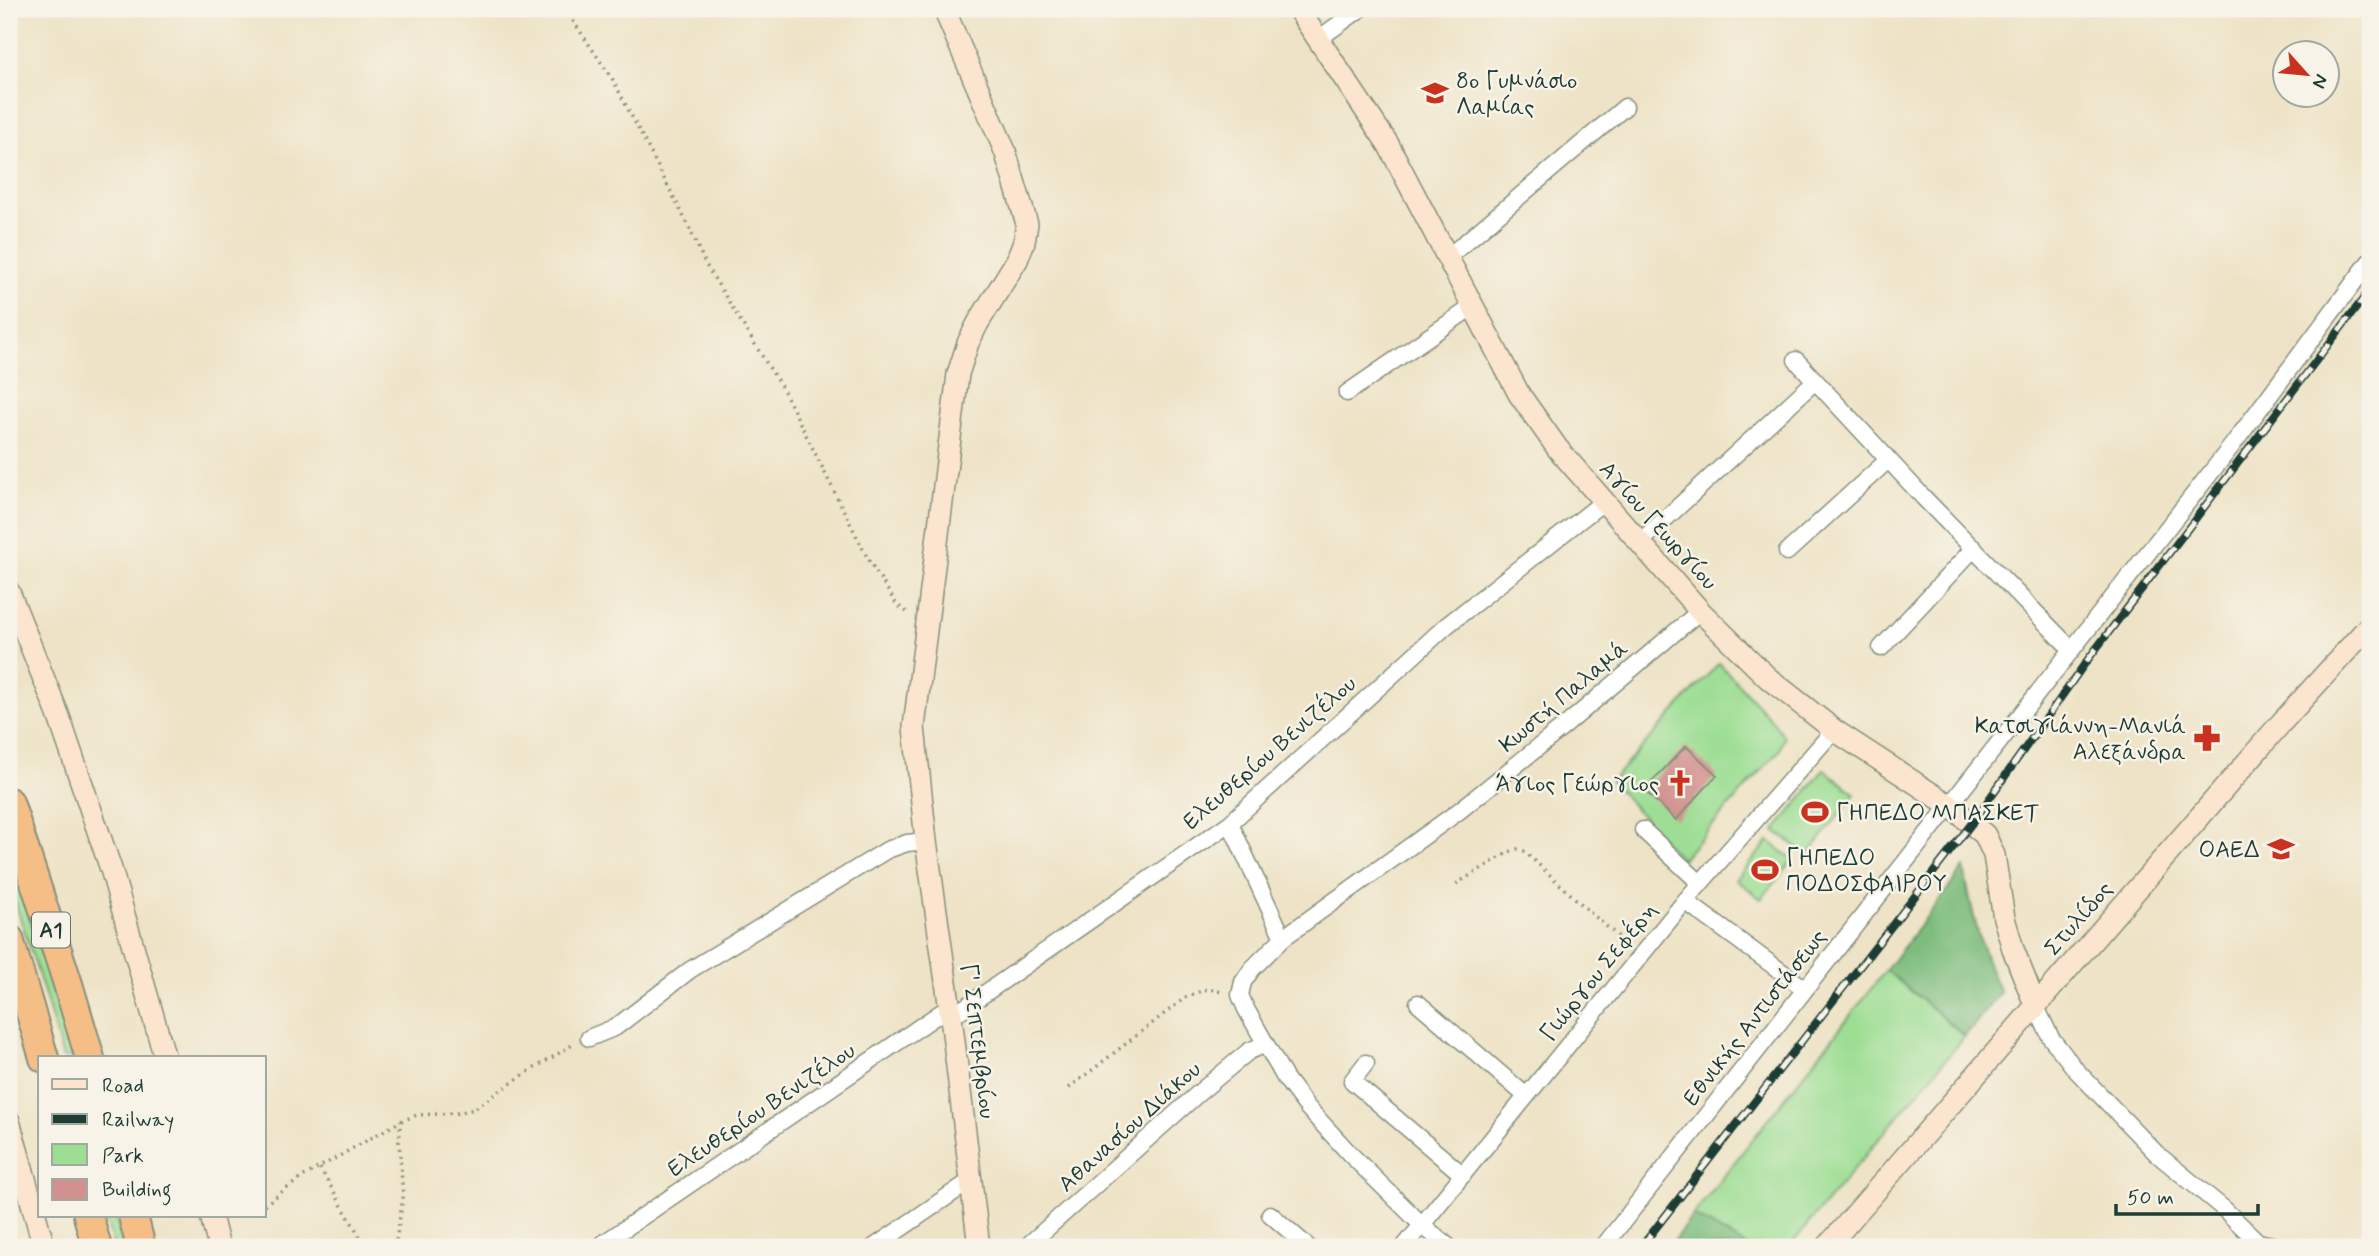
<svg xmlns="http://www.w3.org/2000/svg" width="2379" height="1256" viewBox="0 0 2379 1256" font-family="Mynerve,sans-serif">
<rect width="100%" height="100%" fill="#f7f3e8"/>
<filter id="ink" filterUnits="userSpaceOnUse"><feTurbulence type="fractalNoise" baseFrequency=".0143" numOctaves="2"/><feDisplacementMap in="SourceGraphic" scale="14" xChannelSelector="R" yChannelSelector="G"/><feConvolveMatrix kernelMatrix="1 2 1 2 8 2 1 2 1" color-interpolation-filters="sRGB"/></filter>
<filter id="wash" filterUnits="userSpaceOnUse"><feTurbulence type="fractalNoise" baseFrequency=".00686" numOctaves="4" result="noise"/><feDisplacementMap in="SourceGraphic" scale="28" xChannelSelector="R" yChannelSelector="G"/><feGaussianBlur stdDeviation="1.57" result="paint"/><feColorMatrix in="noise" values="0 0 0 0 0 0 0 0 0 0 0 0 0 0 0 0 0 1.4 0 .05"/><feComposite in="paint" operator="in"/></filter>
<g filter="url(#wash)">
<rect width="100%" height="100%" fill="#eee3c6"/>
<path fill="#9ede94" stroke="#5e8e64" stroke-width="2" d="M 1719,663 L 1775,724 L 1784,737 L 1779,751 L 1681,860 L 1611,781 Z
M 1824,769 L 1855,794 L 1808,855 L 1775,831 Z
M 1769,841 L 1793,860 L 1761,899 L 1736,879 Z
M 9,853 L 53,989 L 72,1058 L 63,1058 L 44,992 L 9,883 Z
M 1886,970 L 1965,1036 L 1789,1247 L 1748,1247 L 1693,1215 Z
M 105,1216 L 115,1216 L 124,1247 L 114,1247 Z"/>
<path fill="#7ebd7e" stroke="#4e7d59" stroke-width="2" d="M 1964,868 C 1971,911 1981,953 2000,992 L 1965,1036 L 1886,970 Z
M 1693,1215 L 1748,1247 L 1669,1247 Z"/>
<g id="blocks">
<path fill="#d2918f" d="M 1686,746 L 1717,775 L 1676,820 L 1644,790 Z"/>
</g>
</g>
<g filter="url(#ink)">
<use href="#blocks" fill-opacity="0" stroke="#86907d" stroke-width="2"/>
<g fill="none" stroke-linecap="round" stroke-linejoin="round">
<defs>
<path id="street" d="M 1317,40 L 1360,9
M 1448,257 L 1625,107
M 1796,360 L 1924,498 L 2071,649
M 1347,393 L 1472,307
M 1639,543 L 1815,381
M 1787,552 L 1888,460
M 1881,648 L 1974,548
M 1230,823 L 1283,938 L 1252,969 L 1243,982 L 1240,995 L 1246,1009 L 1285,1078 L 1307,1107 L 1350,1154 L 1423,1226 L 1449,1247
M 1643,830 L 1700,883
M 1685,901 L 1805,989
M 1283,938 L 1459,811 L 1567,724 L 1700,611
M 1418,1003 L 1525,1095
M 2036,1007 L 2051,1038 L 2076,1070 L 2157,1154 L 2224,1209 L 2258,1242
M 951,1017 L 1230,823 L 1446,626 L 1603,502
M 589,1038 L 616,1027 L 690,970 L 887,850 L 907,843 L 926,841
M 1366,1063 L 1352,1081 L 1463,1175
M 1270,1214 L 1308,1247
M 598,1247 L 949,1007
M 874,1247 L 970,1181
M 1026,1247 L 1201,1091 L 1249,1051 L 1266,1044
M 1404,1247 L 1685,901 L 1834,730
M 1603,1247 L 2234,443 L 2370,261
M 2255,1247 L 2258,1242 L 2281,1247"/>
<path id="secondary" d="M 944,9 L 1005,151 L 1027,224 L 1024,242 L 1017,260 L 978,323 L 968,343 L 958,374 L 914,727 L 926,841 L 951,1017 L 979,1247
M 1298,9 L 1388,144 L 1519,394 L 1558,449 L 1700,611 L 1768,678 L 1834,730 L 1949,805 L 1985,835 L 1994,855 L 2004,918 L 2013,949 L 2036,1007
M 9,592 L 58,714 L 111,869 L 165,1058
M 9,1121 L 44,1247
M 211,1216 L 219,1247
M 1827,1247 L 2281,723 L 2370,625"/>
<path id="highway" d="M 9,802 L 68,984 L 90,1058
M 9,939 L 44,1058
M 88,1216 L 97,1247
M 133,1216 L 141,1247"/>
</defs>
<use href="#street" stroke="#86907d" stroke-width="19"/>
<use href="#secondary" stroke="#86907d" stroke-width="24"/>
<use href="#highway" stroke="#86907d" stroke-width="32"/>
<path stroke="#86907d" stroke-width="3.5" stroke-dasharray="2 5" stroke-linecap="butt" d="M 565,9 L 613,80 L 686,221 L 706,265 L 785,393 L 868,559 L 897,605 L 910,614
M 1456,884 L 1509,852 L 1517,849 L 1524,851 L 1591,913 L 1628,945
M 1069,1088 L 1186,997 L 1207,989 L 1223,992
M 320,1168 L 366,1247
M 264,1205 L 304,1176 L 401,1121 L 417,1115 L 458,1113 L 474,1109 L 520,1077 L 574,1044
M 395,1247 L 403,1198 L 399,1141 L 401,1121"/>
<use href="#street" stroke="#fff" stroke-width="16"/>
<use href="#secondary" stroke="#fbe5cf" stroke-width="21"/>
<use href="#highway" stroke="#f6be87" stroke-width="28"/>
<defs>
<path id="rail" d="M 1641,1247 L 1972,823 L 2086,662 L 2370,290"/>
</defs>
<use href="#rail" stroke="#1f3d34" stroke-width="8"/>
<use href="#rail" stroke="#f7f3e8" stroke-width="5" stroke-dasharray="16" stroke-linecap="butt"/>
</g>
</g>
<defs>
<symbol id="school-bare" viewBox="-9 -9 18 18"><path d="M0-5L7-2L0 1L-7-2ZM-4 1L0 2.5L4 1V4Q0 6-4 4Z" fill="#c8321e" stroke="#f7f3e8" stroke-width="2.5" paint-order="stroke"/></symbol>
<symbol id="pharmacy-bare" viewBox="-9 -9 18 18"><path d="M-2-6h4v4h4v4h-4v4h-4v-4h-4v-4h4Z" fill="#c8321e" stroke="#f7f3e8" stroke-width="2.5" paint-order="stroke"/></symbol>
<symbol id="church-bare" viewBox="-9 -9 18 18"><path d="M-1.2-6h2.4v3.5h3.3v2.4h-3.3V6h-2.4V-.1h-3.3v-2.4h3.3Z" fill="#c8321e" stroke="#f7f3e8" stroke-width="2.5" paint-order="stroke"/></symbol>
<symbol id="stadium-bare" viewBox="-9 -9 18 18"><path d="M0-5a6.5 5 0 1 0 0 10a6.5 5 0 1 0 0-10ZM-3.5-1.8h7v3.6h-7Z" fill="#c8321e" stroke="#f7f3e8" stroke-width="2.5" paint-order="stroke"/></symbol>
</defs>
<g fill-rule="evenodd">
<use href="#school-bare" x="1416" y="74" width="38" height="38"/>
<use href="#pharmacy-bare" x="2188" y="719" width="38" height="38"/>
<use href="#church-bare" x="1661" y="764" width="38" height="38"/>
<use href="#stadium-bare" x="1796" y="793" width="38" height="38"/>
<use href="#school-bare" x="2262" y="830" width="38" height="38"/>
<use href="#stadium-bare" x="1746" y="851" width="38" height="38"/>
</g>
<g text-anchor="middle" stroke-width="5" stroke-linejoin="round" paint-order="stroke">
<rect fill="#f7f3e8" stroke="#60746a" stroke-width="2" x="32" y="912.5" width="38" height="35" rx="5"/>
<g font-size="21" font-weight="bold" fill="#1f3d34">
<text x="51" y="937">Α1</text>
</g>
<g font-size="23" fill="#1f3d34" stroke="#f7f3e8" text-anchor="start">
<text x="1456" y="88">8ο Γυμνάσιο<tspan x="1456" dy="26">Λαμίας</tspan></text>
<text x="2186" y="733" text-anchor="end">Κατσιγιάννη-Μανιά<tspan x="2186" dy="26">Αλεξάνδρα</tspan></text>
<text x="1659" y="791" text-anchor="end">Άγιος Γεώργιος</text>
<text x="1836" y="820">ΓΗΠΕΔΟ ΜΠΑΣΚΕΤ</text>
<text x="2260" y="857" text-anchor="end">ΟΑΕΔ</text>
<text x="1786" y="865">ΓΗΠΕΔΟ<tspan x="1786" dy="26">ΠΟΔΟΣΦΑΙΡΟΥ</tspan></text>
</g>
<g font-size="23" fill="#1f3d34" stroke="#f7f3e8">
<text transform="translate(1659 525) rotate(48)" y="8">Αγίου Γεωργίου</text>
<text transform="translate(1563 696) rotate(-40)" y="8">Κωστή Παλαμά</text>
<text transform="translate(1269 752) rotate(-41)" y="8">Ελευθερίου Βενιζέλου</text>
<text transform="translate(2078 918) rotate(-49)" y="8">Στυλίδος</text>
<text transform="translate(1598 971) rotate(-51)" y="8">Γιώργου Σεφέρη</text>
<text transform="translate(1754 1017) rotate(-52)" y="8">Εθνικής Αντιστάσεως</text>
<text transform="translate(979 1041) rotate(83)" y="8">Γ' Σεπτεμβρίου</text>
<text transform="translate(761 1109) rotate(-34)" y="8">Ελευθερίου Βενιζέλου</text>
<text transform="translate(1129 1126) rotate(-42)" y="8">Αθανασίου Διάκου</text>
</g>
</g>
<rect width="2379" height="1256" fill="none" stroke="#f7f3e8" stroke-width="35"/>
<rect x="38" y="1056" width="228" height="161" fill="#f7f3e8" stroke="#a1aaa0" stroke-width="2"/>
<rect x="52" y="1079" width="35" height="10" fill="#fbe5cf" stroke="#a1aaa0" stroke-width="2"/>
<text x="102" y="1092" font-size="21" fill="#1f3d34">Road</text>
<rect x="52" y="1114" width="35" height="10" fill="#1f3d34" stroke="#a1aaa0" stroke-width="2"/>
<text x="102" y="1126" font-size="21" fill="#1f3d34">Railway</text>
<rect x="52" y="1144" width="35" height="21" fill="#9ede94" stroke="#a1aaa0" stroke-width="2"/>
<text x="102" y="1162" font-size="21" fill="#1f3d34">Park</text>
<rect x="52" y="1179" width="35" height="21" fill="#d2918f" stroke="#a1aaa0" stroke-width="2"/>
<text x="102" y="1196" font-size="21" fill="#1f3d34">Building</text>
<g transform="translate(2306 74) rotate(117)"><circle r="33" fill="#f7f3e8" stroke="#a1aaa0" stroke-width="2"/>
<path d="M0-5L12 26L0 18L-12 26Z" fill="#c8321e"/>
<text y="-10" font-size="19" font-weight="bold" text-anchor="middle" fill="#1f3d34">N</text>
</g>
<path d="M2116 1204v10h142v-10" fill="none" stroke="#1f3d34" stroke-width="3.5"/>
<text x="2127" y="1204" font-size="21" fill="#1f3d34" stroke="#f7f3e8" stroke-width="5" paint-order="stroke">50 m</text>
</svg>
